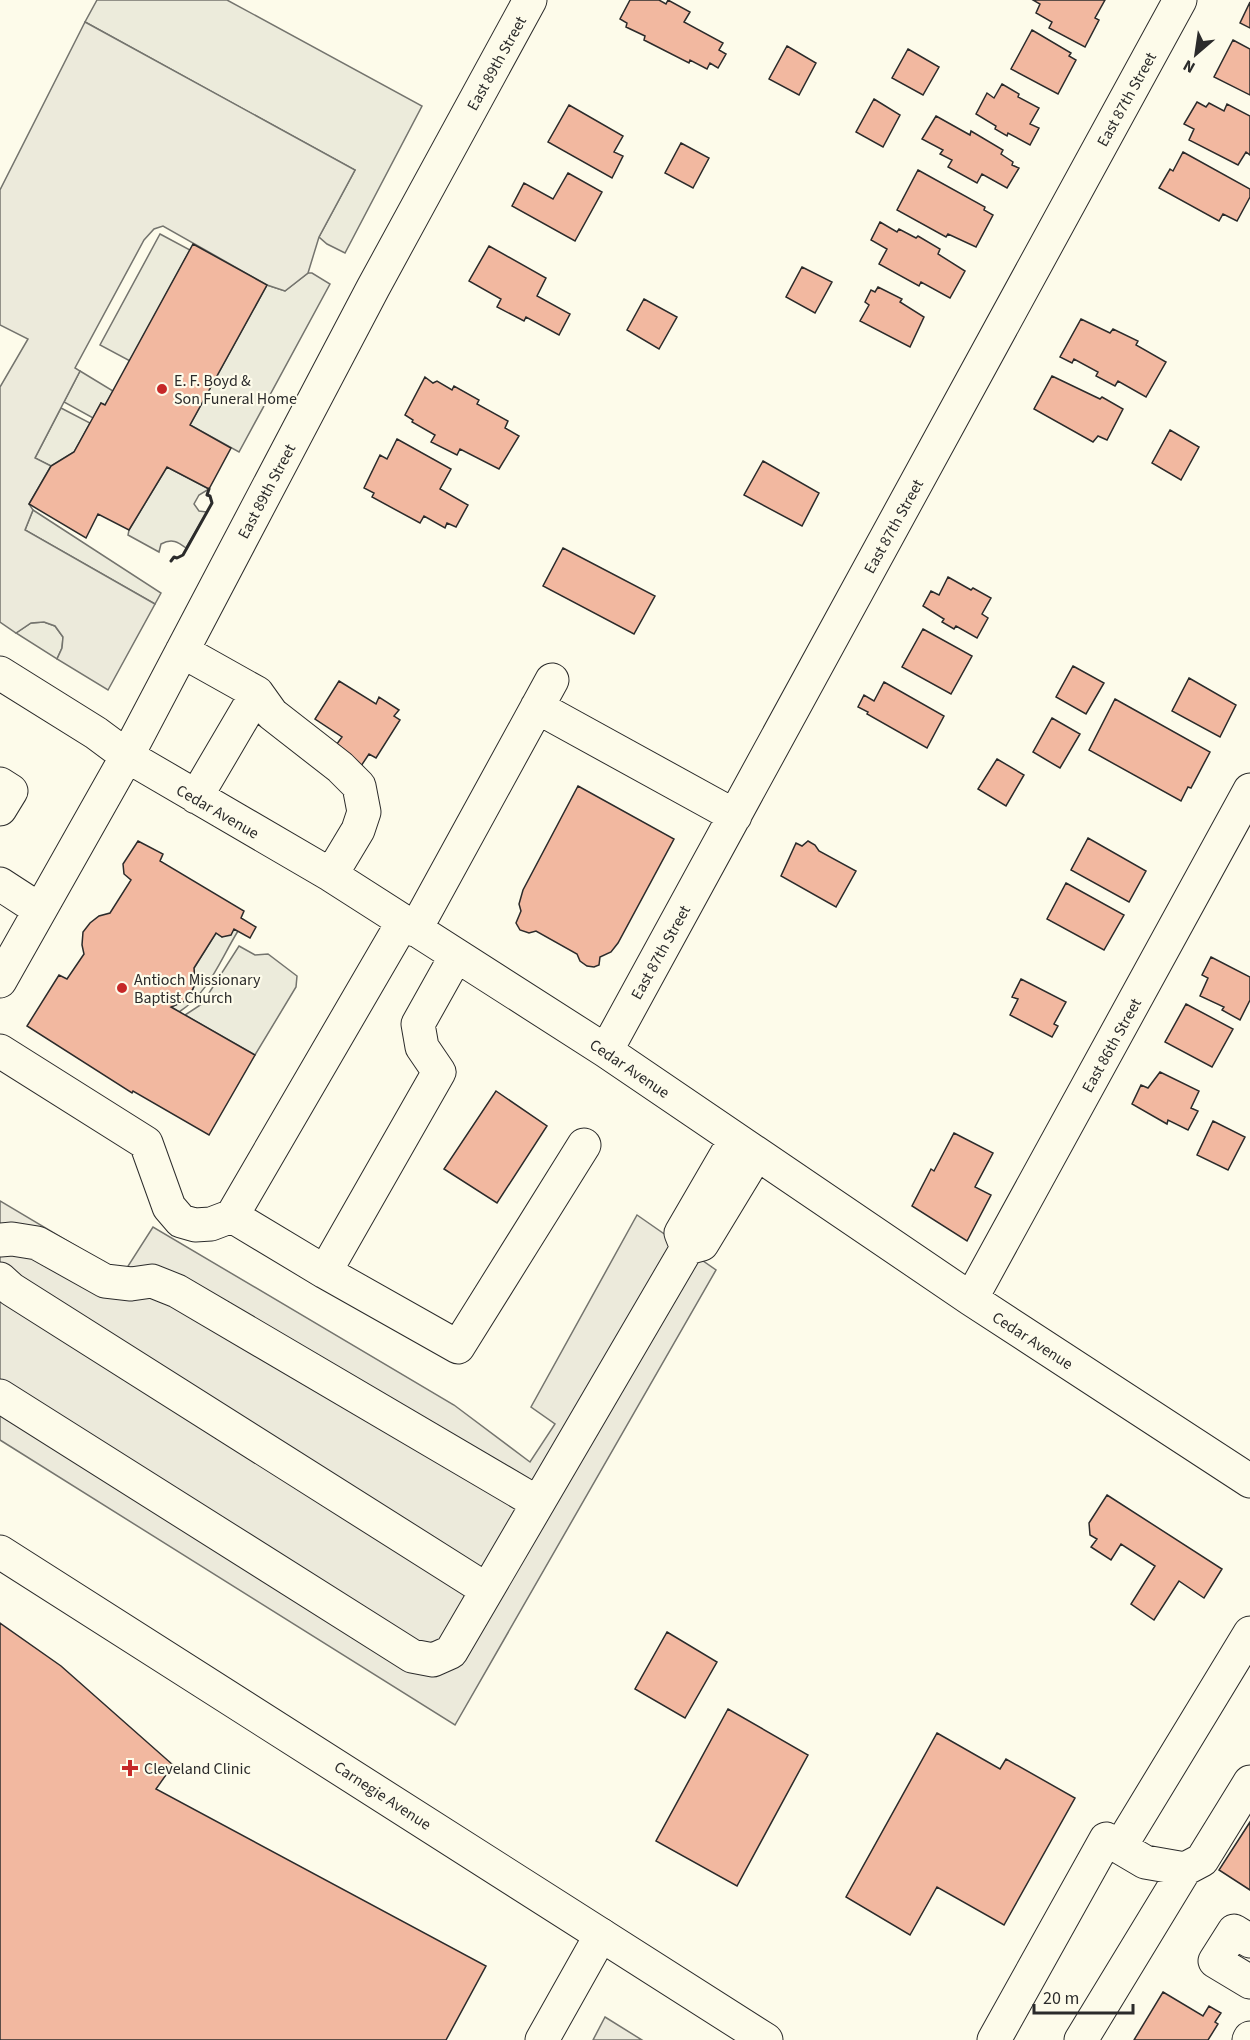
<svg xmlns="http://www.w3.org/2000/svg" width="1250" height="2040" viewBox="0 0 1250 2040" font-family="'Source Sans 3',sans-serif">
<rect width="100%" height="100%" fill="#fdfbea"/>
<path fill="#ecebdb" stroke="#74746e" stroke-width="1.5" d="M 97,0 L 227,0 L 422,106 L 345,253 L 327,244 L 319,237 L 355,170 L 85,22 Z
M 160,234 L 190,250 L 130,361 L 100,345 Z
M 308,273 L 312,273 L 330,284 L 239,452 L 190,425 L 267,285 L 285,291 Z
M 80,371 L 113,391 L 105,405 L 101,403 L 93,418 L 64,402 Z
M 61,408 L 90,423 L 74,452 L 51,466 L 35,458 Z
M 167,467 L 209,489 L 199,495 L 194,504 L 199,511 L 207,512 L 186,548 C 178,542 172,538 161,544 L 159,552 L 128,535 L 129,530 Z
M 33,510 L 161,593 L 155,604 L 25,530 Z
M 44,622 L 55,626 L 63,637 L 62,648 L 57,659 L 16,633 L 31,623 Z
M 234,929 L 238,931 C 220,960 209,993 179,1012 L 171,1007 L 185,1001 L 191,993 L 195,984 L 194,968 L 216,933 L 222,937 Z
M 239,946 L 255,955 L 268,954 L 297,976 L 296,987 L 255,1055 L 185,1015 L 202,1004 Z"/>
<path fill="#eceadb" stroke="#74746e" stroke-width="1.5" d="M 85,22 L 355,170 L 319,237 L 308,273 L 285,291 L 267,285 L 163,226 L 154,229 L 144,240 L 75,368 L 80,371 L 35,458 L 51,466 L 29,504 L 33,510 L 25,530 L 155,604 L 108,690 L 57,659 L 62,648 L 63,637 L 55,626 L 44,622 L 31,623 L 16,633 L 0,622 L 0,387 L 28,339 L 0,325 L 0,190 Z
M 0,1201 L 123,1274 L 153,1227 L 454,1405 L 530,1462 L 555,1424 L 531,1407 L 637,1215 L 716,1270 L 455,1725 L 0,1440 Z
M 605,2017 L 642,2040 L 593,2040 Z"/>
<path fill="#f2b8a0" stroke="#2b2b2b" stroke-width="1.5" d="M 630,0 L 659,0 L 666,4 L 668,0 L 690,12 L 684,22 L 723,43 L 719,50 L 726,54 L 718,68 L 710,63 L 707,69 L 690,60 L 689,63 L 644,40 L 645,36 L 626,27 L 627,23 L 620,19 Z
M 1033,0 L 1105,0 L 1095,18 L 1099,20 L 1085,47 L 1049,28 L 1052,22 L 1036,13 L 1040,4 Z
M 1250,2 L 1250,28 L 1240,23 Z
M 1032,30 L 1071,53 L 1069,56 L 1076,60 L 1058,94 L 1011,69 Z
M 1233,40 L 1250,49 L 1250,95 L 1214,77 Z
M 787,46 L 816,63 L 799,95 L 769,79 Z
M 908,49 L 939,67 L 923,95 L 892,78 Z
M 1002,84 L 1019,94 L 1018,97 L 1039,108 L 1030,124 L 1039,128 L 1030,145 L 1008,133 L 1007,136 L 995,129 L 996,126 L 976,114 L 987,93 L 994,98 Z
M 874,99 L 900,115 L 883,147 L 856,132 Z
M 1197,102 L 1206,107 L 1209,103 L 1224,111 L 1227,104 L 1250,116 L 1250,155 L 1246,152 L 1238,165 L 1189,140 L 1194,129 L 1184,124 Z
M 569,105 L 623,136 L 614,152 L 623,156 L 612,178 L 548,142 Z
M 936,116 L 970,135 L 971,131 L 1003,150 L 1001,154 L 1013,162 L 1012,165 L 1019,168 L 1007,188 L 982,174 L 977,183 L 948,167 L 952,160 L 940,154 L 943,150 L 922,139 Z
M 681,143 L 709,158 L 693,188 L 665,173 Z
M 1183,152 L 1250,189 L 1250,197 L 1237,221 L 1223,214 L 1219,221 L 1159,188 L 1170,169 L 1173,171 Z
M 918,170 L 985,207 L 984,210 L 993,215 L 976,247 L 948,234 L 946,237 L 897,210 Z
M 568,173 L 602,192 L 575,241 L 512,206 L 524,183 L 553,199 Z
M 880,222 L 897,232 L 899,229 L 916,238 L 918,236 L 940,249 L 938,254 L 965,271 L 950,298 L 921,282 L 919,286 L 879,264 L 887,249 L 871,240 Z
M 193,244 L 267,285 L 190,425 L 231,448 L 209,489 L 167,467 L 129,530 L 98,514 L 86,538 L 29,504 L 51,466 L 74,452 L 101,403 L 105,405 Z
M 489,246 L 546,278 L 537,296 L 570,314 L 559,335 L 526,317 L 524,321 L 497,307 L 501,299 L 469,281 Z
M 802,267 L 832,282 L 815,313 L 786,297 Z
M 878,287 L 902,299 L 900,302 L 924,317 L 910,347 L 860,321 L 869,305 L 865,302 L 871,290 L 875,292 Z
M 644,299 L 677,317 L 659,349 L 627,330 Z
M 1081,319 L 1110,333 L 1113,329 L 1138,341 L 1136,345 L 1166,362 L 1146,397 L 1118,381 L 1115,386 L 1096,376 L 1098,372 L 1074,359 L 1072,363 L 1060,357 Z
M 1052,376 L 1100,399 L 1102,397 L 1123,409 L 1107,440 L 1098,436 L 1093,442 L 1034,409 Z
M 425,377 L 433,383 L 437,381 L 452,390 L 454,386 L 479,400 L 477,404 L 508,421 L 505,428 L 519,436 L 499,469 L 460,449 L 457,455 L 431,442 L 435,435 L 412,422 L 413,420 L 405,415 Z
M 1170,430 L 1199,447 L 1181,480 L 1152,463 Z
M 397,439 L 451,469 L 440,489 L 468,505 L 456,527 L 447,523 L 445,528 L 424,516 L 420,523 L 372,497 L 374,493 L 364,488 L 380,455 L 387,459 Z
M 763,461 L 819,493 L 802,526 L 744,495 Z
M 563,548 L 655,596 L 634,634 L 543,586 Z
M 948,577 L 971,590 L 973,588 L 991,598 L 982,614 L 988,618 L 977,638 L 956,626 L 954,629 L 942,622 L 944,619 L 923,606 L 931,591 L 939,595 Z
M 923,629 L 972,656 L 951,694 L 902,667 Z
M 1073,666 L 1104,683 L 1086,714 L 1056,697 Z
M 1189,678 L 1236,705 L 1220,737 L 1172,711 Z
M 339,681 L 376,704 L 379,697 L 399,710 L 394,716 L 400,720 L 376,758 L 369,754 L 359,769 L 331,752 L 342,737 L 315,719 Z
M 884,682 L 944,716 L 927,748 L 867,714 L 868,712 L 858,707 L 864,695 L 874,701 Z
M 1115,699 L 1210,752 L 1191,788 L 1188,787 L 1181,801 L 1089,750 Z
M 1052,718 L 1080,734 L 1060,768 L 1033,752 Z
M 997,759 L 1024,775 L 1006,806 L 978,789 Z
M 578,786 L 674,839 L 618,943 L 611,952 L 600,957 L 599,965 L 594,967 L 587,966 L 580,961 L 577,954 L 536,931 L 529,933 L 520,930 L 516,923 L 521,911 L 519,904 L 523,890 Z
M 1088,838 L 1146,871 L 1129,902 L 1071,870 Z
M 138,841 L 163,854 L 160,861 L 244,911 L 241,918 L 256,927 L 250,938 L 234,929 L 231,935 L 222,937 L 216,933 L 194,968 L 195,984 L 191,993 L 185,1001 L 171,1007 L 255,1055 L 209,1135 L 133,1091 L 132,1093 L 27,1026 L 59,975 L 67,979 L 84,954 L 82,945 L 83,932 L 90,923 L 99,916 L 110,913 L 131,880 L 124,874 L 123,864 Z
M 808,841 L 815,845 L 819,851 L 856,871 L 836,907 L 781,876 L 796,843 L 802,846 Z
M 1066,883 L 1124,915 L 1104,950 L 1047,919 Z
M 1211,957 L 1250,977 L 1250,1000 L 1240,1020 L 1222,1010 L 1224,1007 L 1200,996 L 1208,978 L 1202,975 Z
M 1021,979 L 1066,1002 L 1054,1024 L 1058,1026 L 1052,1037 L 1010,1015 L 1018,999 L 1012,997 Z
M 1186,1004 L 1233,1029 L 1212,1067 L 1165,1042 Z
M 1160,1072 L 1199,1091 L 1191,1108 L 1198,1111 L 1188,1130 L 1168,1120 L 1167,1124 L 1132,1104 L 1141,1085 L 1148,1088 Z
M 496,1091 L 547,1126 L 497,1203 L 444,1169 Z
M 1213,1121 L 1245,1137 L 1228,1170 L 1197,1155 Z
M 954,1133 L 993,1153 L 975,1187 L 991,1195 L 967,1241 L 912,1206 L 931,1169 L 934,1171 Z
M 1107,1495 L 1222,1569 L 1204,1598 L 1179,1581 L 1154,1620 L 1131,1604 L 1155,1566 L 1121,1544 L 1111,1560 L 1091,1547 L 1097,1539 L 1090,1535 L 1089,1523 Z
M 0,1623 L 61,1666 L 173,1765 L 156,1789 L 486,1966 L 446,2040 L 0,2040 Z
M 667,1632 L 717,1662 L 685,1718 L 635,1689 Z
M 728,1709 L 808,1755 L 737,1886 L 656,1841 Z
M 937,1733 L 1000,1769 L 1006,1759 L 1075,1798 L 1004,1925 L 937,1887 L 910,1935 L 846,1897 Z
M 1250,1822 L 1250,1890 L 1219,1870 Z
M 1163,1992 L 1203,2016 L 1209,2006 L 1221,2013 L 1215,2022 L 1218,2024 L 1208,2040 L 1134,2040 Z"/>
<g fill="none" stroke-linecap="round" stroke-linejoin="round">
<defs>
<path id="minor" d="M 182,651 L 257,693 L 272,714 L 340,767 L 359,786 L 364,812 L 358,830 L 331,875
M 0,673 L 96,733 L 127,756 L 331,875 L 606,1051 L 971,1299 L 1250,1481
M 537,707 L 735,816
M 0,784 L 11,791 L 0,809
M 196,797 L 257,693
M 0,884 L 40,910
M 403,922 L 232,1216 L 325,1272 L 458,1347 L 584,1145
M 415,930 L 552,680
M 0,981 L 127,756 L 373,288 L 530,0
M 0,1051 L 146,1143 L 169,1207 L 181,1221 L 195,1225 L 211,1224 L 232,1216
M 606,1051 L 1180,0
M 735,1140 L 681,1233 L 687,1248 L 702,1244 L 756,1155
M 0,1240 L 12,1239 L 37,1243 L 105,1281 L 131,1284 L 152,1281 L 177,1291 L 538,1503
M 325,1272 L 439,1072 L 422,1047 L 418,1024 L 456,956
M 0,1279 L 11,1289 L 487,1590
M 971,1299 L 1250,790
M 0,1396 L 412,1656 L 433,1660 L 451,1652 L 687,1248
M 1120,1847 L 1250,1633
M 1250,1941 L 1234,1931 L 1215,1961 L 1250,1982
M 542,2040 L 601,1935
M 994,2040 L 1106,1839 L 1145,1862 L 1185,1869
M 1081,2040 L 1185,1869 L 1202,1860 L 1250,1782
M 1249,2040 L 1250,2038"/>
<path id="major" d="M 0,1552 L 766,2040"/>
</defs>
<use href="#minor" stroke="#2b2b2b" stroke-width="35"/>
<use href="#major" stroke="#2b2b2b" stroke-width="35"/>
<use href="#minor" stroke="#fdfbea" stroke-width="33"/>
<use href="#major" stroke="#fdfbea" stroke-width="33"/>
<path stroke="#2b2b2b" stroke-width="3" d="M 171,561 L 174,557 L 177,558 L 183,555 L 212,503 L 210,496 L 207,495 L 209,489"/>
</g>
<g fill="#c62828" stroke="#fdfbea" stroke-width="2">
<circle cx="162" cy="389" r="6"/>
<circle cx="122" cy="988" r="6"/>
<path d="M127 1759h6v6h6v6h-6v6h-6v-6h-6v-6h6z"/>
</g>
<g text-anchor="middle" stroke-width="4.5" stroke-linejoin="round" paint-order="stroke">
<g font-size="16" fill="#2b2b2b" stroke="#fdfbea">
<text transform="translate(496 63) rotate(-61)" y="6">East 89th Street</text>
<text transform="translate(1126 99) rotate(-61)" y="6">East 87th Street</text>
<text transform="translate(266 491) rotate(-62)" y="6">East 89th Street</text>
<text transform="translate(893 526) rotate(-61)" y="6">East 87th Street</text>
<text transform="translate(218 811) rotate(30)" y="6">Cedar Avenue</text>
<text transform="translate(660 952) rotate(-61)" y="6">East 87th Street</text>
<text transform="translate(1111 1045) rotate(-61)" y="6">East 86th Street</text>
<text transform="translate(630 1068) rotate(34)" y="6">Cedar Avenue</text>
<text transform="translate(1033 1340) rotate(33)" y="6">Cedar Avenue</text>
<text transform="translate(383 1795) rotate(33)" y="6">Carnegie Avenue</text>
</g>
<g font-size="16" fill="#2b2b2b" stroke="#fdfbea" text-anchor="start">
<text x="174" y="386">E. F. Boyd &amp;<tspan x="174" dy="18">Son Funeral Home</tspan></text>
<text x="134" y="985">Antioch Missionary<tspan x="134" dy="18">Baptist Church</tspan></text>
<text x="144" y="1774">Cleveland Clinic</text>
</g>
</g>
<g transform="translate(1196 54) rotate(209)" stroke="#fdfbea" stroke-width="4.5" paint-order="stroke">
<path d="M0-4.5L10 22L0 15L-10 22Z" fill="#2b2b2b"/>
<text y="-9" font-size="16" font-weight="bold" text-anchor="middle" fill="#2b2b2b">N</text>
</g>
<path d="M1034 2004v9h99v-9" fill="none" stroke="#2b2b2b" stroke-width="3"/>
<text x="1043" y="2004" font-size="18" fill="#2b2b2b" stroke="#fdfbea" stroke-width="4.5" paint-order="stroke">20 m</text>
</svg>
